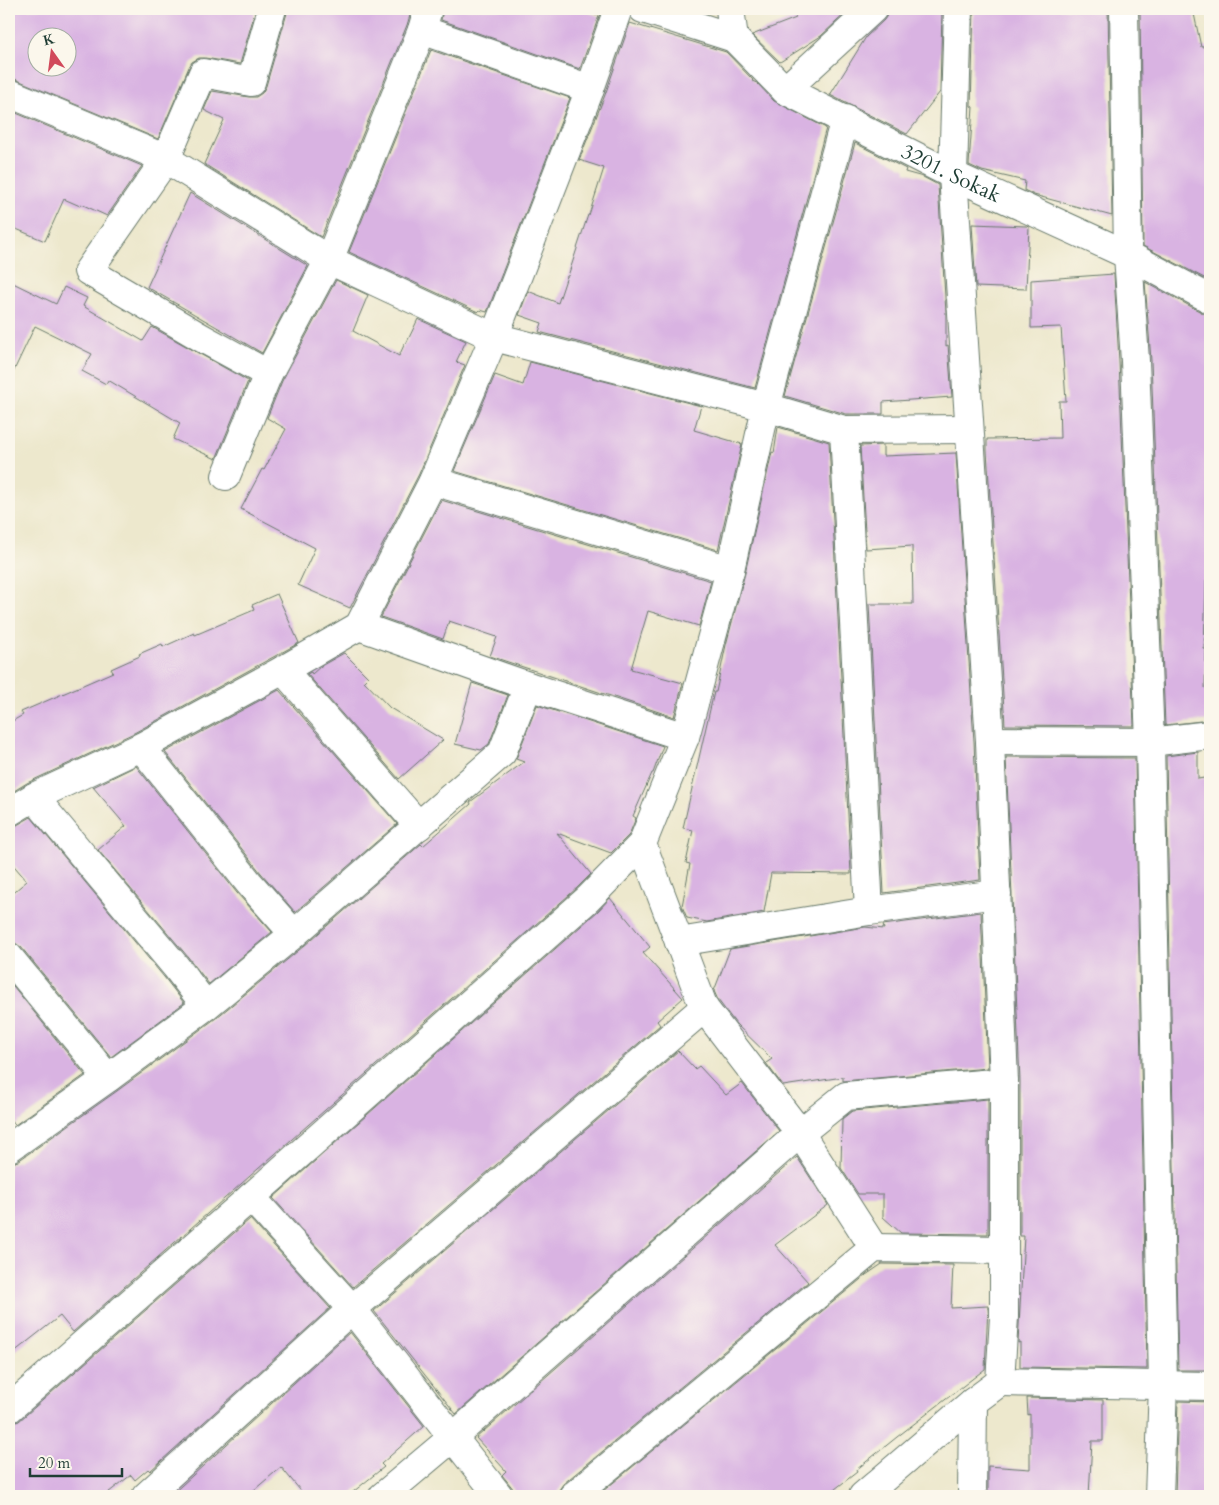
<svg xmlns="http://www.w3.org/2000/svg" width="1219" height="1505" viewBox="0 0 1219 1505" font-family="Cardo,serif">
<rect width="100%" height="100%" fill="#fbf7ec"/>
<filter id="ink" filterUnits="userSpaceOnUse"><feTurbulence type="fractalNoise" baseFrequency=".02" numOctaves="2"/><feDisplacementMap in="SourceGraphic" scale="10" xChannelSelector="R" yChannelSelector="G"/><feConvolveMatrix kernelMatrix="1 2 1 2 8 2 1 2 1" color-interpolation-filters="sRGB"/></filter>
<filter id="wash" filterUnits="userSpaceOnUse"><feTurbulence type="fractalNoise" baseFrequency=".0096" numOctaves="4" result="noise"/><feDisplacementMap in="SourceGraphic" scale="20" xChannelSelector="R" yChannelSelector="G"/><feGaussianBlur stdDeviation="1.12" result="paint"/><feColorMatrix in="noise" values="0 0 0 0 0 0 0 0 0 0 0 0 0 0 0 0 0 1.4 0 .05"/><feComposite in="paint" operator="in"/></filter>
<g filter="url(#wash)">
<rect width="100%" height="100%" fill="#ede8cd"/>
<g id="blocks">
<path fill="#d9b3e2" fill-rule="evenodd" d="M 14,9 L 244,9 L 255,12 L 240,64 L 205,58 L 199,58 L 192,62 L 189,67 L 158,139 L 15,79 L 9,78 L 9,22 ZM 38,38 L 68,38 L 68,68 L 38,68 Z
M 287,9 L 412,9 L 407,25 L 321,237 L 204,164 L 224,120 L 204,110 L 212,91 L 249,97 L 256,97 L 262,93 L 266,86 L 287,13 Z
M 443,9 L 578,9 L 599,16 L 580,69 L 441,20 Z
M 793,9 L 850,9 L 821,36 L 780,62 L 752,35 L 796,18 Z
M 888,9 L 942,9 L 940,92 L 907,134 L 830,95 L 866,37 L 884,20 L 888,14 Z
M 974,9 L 1108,9 L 1112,216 L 1034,195 L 1024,190 L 1025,181 L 982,171 L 969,165 L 973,107 L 971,106 Z
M 1140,9 L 1193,9 L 1201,47 L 1210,46 L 1210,281 L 1143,246 Z
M 630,23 L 726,52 L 753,80 L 752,81 L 757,83 L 774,101 L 826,128 L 755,388 L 539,332 L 542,323 L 519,315 L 528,291 L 558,303 L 567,276 L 568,276 L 588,215 L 589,215 L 604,168 L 579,160 L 605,95 Z
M 431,50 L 570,98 L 487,312 L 480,310 L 478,312 L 349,252 Z
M 9,110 L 142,166 L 107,216 L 81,204 L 80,206 L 64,199 L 45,241 L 9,226 Z
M 855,143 L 906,169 L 905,172 L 923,177 L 938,185 L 946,313 L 946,346 L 948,345 L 952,397 L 883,402 L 883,414 L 846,414 L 785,396 Z
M 190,193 L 308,266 L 262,353 L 147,287 Z
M 972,224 L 1026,226 L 1029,227 L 1026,289 L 976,287 Z
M 1114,274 L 1119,362 L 1134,726 L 1005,725 L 987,451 L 987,439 L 1060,438 L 1059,401 L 1066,401 L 1061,327 L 1031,328 L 1031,280 Z
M 336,280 L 368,295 L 353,331 L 399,356 L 405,343 L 406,344 L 418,319 L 466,341 L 456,362 L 465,365 L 419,474 L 350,608 L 298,585 L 315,548 L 241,509 L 262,469 L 264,470 L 286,429 L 267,418 L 282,381 Z
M 9,281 L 56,304 L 64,287 L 87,298 L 83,306 L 143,341 L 152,327 L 248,381 L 216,459 L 173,439 L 180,423 L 108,380 L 106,384 L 82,371 L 92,354 L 35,326 L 9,381 Z
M 1145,282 L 1203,313 L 1210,315 L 1210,580 L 1206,580 L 1204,649 L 1206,649 L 1205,688 L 1210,687 L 1210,720 L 1165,725 L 1151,360 Z
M 530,362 L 701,406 L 694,430 L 742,444 L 718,550 L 454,471 L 495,375 L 523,385 Z
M 778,427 L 829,442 L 851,874 L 771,873 L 764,912 L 707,922 L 687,918 L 682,906 L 690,864 L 686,863 L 693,830 L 683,828 L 714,692 L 716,692 L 726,645 L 745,573 L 772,452 L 774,453 Z
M 883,445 L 883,456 L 956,453 L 974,742 L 980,880 L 884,893 L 869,604 L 913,604 L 912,546 L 866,549 L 860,446 Z
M 441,500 L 711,581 L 699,626 L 648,611 L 631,669 L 683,683 L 674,717 L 490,656 L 497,637 L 449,621 L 443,639 L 381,617 Z
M 277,594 L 299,643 L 134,733 L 27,783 L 9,794 L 9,723 L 23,715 L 21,712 L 113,672 L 111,669 L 140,656 L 139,654 L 162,644 L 163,647 L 194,633 L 195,635 L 254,610 L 252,605 Z
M 344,653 L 368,677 L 364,681 L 390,708 L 443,740 L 399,779 L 307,674 L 311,672 L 312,674 L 321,666 Z
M 472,683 L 508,695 L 489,744 L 481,750 L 455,744 Z
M 279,690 L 397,824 L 295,912 L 261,873 L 165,752 Z
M 537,705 L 663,746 L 653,773 L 652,773 L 633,816 L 636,818 L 629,835 L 611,853 L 557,833 L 591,874 L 577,888 L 73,1332 L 60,1316 L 9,1356 L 9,1164 L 18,1161 L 117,1091 L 216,1018 L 304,946 L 421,844 L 423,846 L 471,804 L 470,802 L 524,762 L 516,759 Z
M 1198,752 L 1198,779 L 1210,777 L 1210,1370 L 1178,1370 L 1166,756 Z
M 1006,757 L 1135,758 L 1147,1369 L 1020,1367 L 1020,1342 L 1018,1343 L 1024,1236 L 1020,1236 L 1020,1081 Z
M 136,766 L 237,893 L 272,932 L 209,984 L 188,957 L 98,850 L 126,826 L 93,787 Z
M 31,817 L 164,977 L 184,1003 L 111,1057 L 21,947 L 15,943 L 9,942 L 9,896 L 27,881 L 9,860 L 9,828 L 17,825 Z
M 610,898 L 650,947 L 643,953 L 683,998 L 657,1021 L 660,1025 L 353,1287 L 273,1198 L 598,911 Z
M 981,912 L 988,1068 L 843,1081 L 843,1077 L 783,1086 L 766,1063 L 772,1059 L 736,1024 L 718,1000 L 714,991 L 730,949 L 865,927 L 884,929 L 883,925 Z
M 9,981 L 85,1075 L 15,1125 L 9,1118 Z
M 678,1051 L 695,1069 L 699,1066 L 726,1095 L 742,1083 L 779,1131 L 456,1414 L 374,1311 Z
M 988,1099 L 988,1234 L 901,1233 L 883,1217 L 883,1194 L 858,1194 L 841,1168 L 842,1119 L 852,1111 Z
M 797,1157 L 828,1205 L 775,1245 L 808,1282 L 563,1484 L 559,1490 L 558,1496 L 519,1496 L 502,1475 L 506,1471 L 476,1438 Z
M 250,1219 L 330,1308 L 150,1471 L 148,1469 L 135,1480 L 131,1475 L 104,1496 L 9,1496 L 9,1424 L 12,1424 L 19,1421 Z
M 882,1264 L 953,1265 L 951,1308 L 988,1306 L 985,1369 L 897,1437 L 856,1470 L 857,1472 L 826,1496 L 597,1496 L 866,1275 Z
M 350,1332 L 424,1426 L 381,1464 L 384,1467 L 348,1496 L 305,1496 L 281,1467 L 247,1496 L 170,1496 Z
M 1027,1398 L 1103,1400 L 1103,1441 L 1092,1441 L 1089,1496 L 988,1496 L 988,1466 L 1030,1469 L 1030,1414 L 1028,1415 Z
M 1178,1401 L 1210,1402 L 1210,1496 L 1175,1496 Z"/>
</g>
</g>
<g filter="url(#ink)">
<use href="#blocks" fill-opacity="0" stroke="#67796a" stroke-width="1"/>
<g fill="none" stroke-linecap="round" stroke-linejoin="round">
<defs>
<g id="minor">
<path d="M 643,9 L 734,38"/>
<path id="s1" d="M 730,9 L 734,38 L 785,90 L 953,175 L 1128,255 L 1210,299"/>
<path d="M 1124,9 L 1128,255 L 1135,361 L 1150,742 L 1163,1385 L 1159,1496"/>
<path d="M 422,30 L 590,89"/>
<path d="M 785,90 L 873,9"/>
<path d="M 9,93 L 166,159 L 329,260 L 494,337 L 766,407 L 844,430 L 969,429"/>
<path d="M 268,374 L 202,338 L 88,271 L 166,159 L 203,73 L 251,82 L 272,9"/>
<path d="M 844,430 L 869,911"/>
<path d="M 226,476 L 268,374 L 329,260 L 422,30 L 428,9"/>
<path d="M 433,481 L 730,570"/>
<path d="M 359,626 L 528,686 L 685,737"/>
<path d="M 283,670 L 419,826"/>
<path d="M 990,741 L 1150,742 L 1210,735"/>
<path d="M 141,747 L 249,883 L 294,934"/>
<path d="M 34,797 L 176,967 L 206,1006"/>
<path d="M 9,812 L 34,797 L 141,747 L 283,670 L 359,626 L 433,481 L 494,337 L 590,89 L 618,9"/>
<path d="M 679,942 L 869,911 L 997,894"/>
<path d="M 9,957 L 108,1078"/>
<path d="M 704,1008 L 800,1133 L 874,1248"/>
<path d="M 9,1148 L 108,1078 L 206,1006 L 294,934 L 502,753 L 528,686"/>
<path d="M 251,1197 L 352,1309 L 499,1496"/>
<path d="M 1000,1382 L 1210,1386"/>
<path d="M 9,1409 L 251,1197 L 588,899 L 642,844 L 685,737 L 730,570 L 766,407 L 845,119"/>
<path d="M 146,1496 L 352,1309 L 704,1008 L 642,844"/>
<path d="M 383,1496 L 452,1438 L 800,1133 L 846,1096 L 1004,1082"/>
<path d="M 573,1496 L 874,1248 L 1004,1250"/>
<path d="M 863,1496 L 973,1402 L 1000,1382 L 1004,1317 L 1004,1082 L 990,741 L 953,175 L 958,9"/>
<path d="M 972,1496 L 973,1402"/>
</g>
</defs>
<use href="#minor" stroke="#67796a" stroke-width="30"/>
<use href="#minor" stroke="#fff" stroke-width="28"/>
</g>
</g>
<g text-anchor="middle" stroke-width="5" stroke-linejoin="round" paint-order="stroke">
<g font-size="21" fill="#1f3d34" stroke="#fbf7ec">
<text dy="7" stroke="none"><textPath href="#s1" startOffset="288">3201. Sokak</textPath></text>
</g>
</g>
<rect width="1219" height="1505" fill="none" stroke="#fbf7ec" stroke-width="30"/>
<g transform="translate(52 52) rotate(346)"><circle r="24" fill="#fbf7ec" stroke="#a3ada2"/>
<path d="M0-4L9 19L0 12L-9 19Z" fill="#d1495b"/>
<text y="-8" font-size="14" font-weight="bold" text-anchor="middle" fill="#1f3d34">K</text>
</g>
<path d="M30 1468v8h92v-8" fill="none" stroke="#1f3d34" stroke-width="2.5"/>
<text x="38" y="1468" font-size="15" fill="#1f3d34" stroke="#fbf7ec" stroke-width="4" paint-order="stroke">20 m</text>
</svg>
